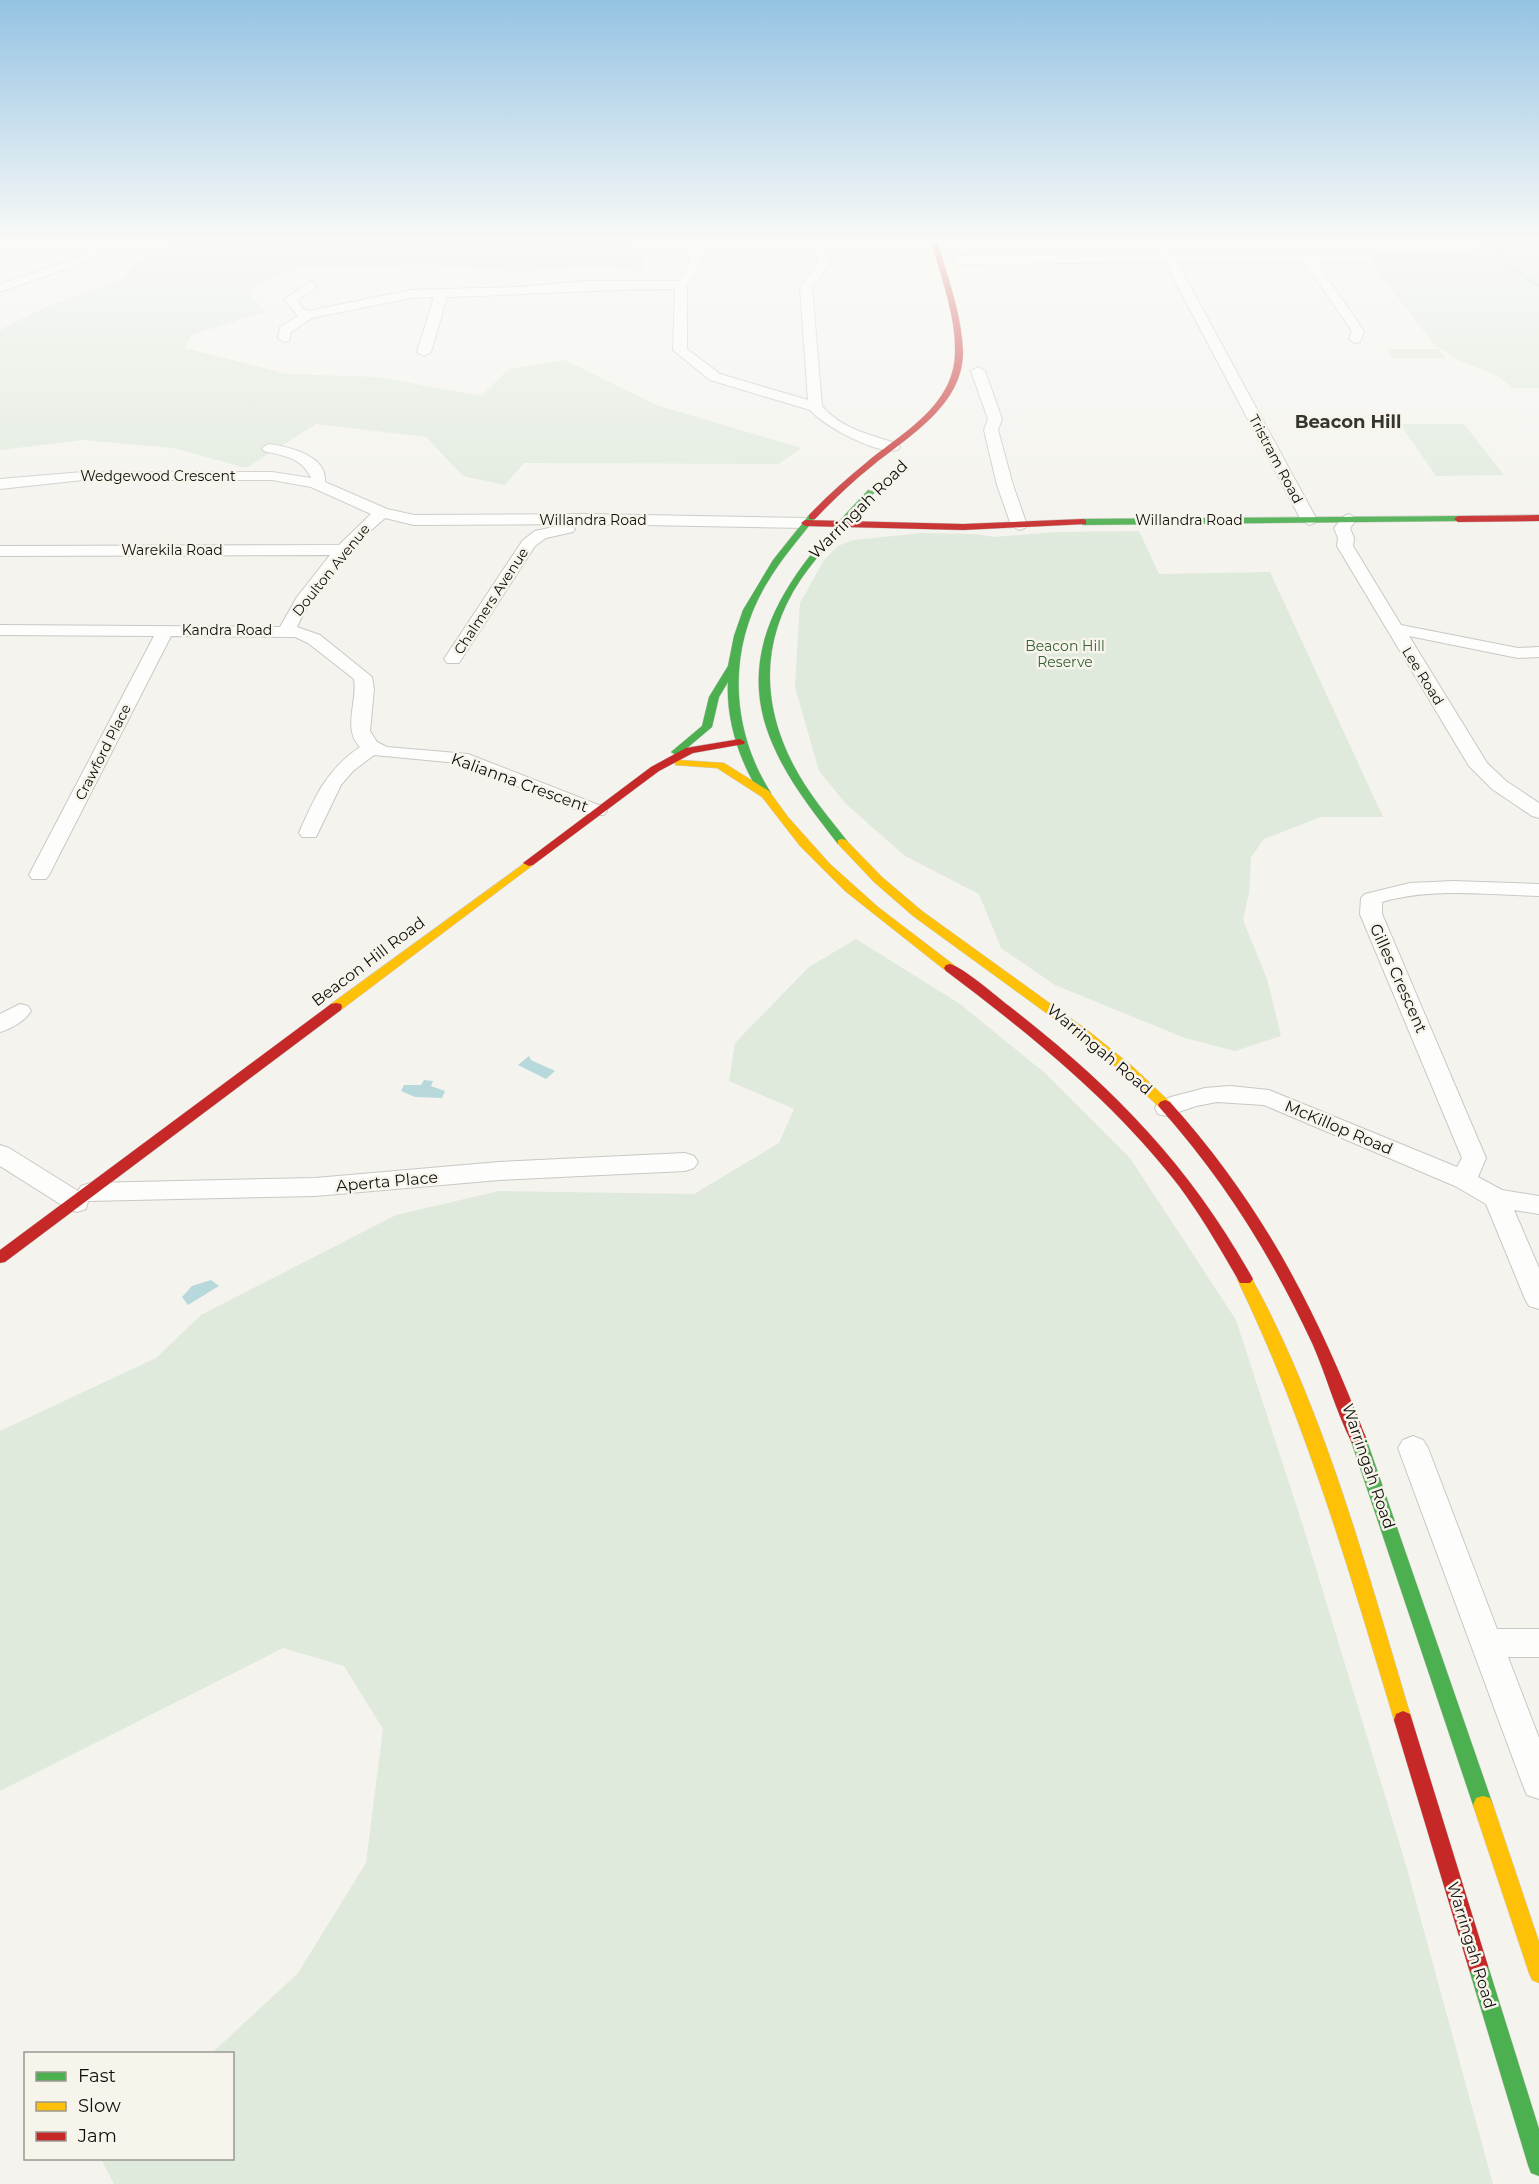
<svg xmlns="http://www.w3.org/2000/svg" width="1539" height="2184" viewBox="0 0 1539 2184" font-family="Montserrat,sans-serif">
<rect width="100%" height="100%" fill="#f4f3ee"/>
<path fill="#dfe9dc" d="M 171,240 L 626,240 L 642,254 L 643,272 L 603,266 L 518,271 L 431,265 L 297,268 L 246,290 L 265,312 L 191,335 L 185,348 L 287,374 L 379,377 L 481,396 L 509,369 L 565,360 L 656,405 L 801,448 L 779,464 L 524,463 L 505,485 L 463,476 L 426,437 L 316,424 L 246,468 L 173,448 L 83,440 L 0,450 L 0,330 L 45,307 L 124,279 L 133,264 Z
M 1473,240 L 1539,240 L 1539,388 L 1511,388 C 1494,368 1477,371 1456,359 C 1448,355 1445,349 1435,346 L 1363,252 L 1473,251 L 1478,246 Z
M 1387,349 L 1438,349 L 1446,358 L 1393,358 Z
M 1400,424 L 1464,424 L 1504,475 L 1436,476 Z
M 1139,531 L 1159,574 L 1270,572 L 1383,817 L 1321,817 L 1264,839 L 1251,857 L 1249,893 L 1243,920 L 1267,979 L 1281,1036 L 1235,1051 L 1185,1038 L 1055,985 L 1001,948 L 979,894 L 905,856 L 846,804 L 819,771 L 795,687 L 800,603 L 824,560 L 838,546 L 853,540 L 922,533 L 974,534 L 995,537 L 1056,532 Z
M 856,939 L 960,1004 L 1046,1074 L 1130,1158 L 1236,1320 L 1303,1526 L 1406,1865 L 1493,2184 L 114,2184 L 101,2159 L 232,2158 L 232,2054 L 212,2053 L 298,1973 L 366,1863 L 383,1729 L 344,1666 L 283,1648 L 0,1791 L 0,1431 L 156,1358 L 201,1315 L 396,1215 L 499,1191 L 694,1194 L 779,1143 L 794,1109 L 729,1081 L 735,1043 L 809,967 Z"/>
<path fill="#b7d9dc" d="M 529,1056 L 531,1060 L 555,1071 L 546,1079 L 518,1065 Z
M 424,1080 L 433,1081 L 431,1086 L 445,1091 L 442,1098 L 415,1097 L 401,1091 L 404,1085 L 421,1085 Z
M 211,1280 L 219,1286 L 188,1305 L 182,1297 L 192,1286 Z"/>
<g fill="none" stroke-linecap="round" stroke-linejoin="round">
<path stroke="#b7d9dc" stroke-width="3" d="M 1490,240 L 1511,267 L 1539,286"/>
<defs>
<path id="street" d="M 101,240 L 114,240 L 94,259 L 0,292 L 0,284 L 86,255 Z
M 692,240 L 704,240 L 701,267 L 687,285 L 687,349 L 720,374 L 808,400 L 800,287 L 818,264 L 815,240 L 827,240 L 830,264 L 812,287 L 822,406 C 841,429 871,435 898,444 L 900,447 L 898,450 C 877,455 824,426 810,410 L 710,380 L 673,350 L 675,289 C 599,289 523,295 447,297 L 431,352 L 424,356 L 417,352 L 434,297 L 411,298 L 312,318 L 291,332 L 289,341 L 284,342 L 278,338 L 280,327 L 298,316 L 284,299 L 311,282 L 315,283 L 315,289 L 297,300 L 303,309 L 309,311 L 411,290 L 519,287 L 587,281 L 678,281 L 689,267 Z
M 1153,240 L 1165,240 L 1173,255 L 1368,253 L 1374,257 L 1368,261 L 1316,262 L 1364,331 L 1360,342 L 1355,343 L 1349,339 L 1352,331 L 1304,262 L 1177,262 L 1317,520 L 1315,523 L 1309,525 L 1301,520 L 1165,262 L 958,264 L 952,260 L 958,256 L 1161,255 Z
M 978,367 L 985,371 L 1002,419 L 998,430 L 1013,485 L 1027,525 L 1025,528 L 1019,530 L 1011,525 L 997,485 L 984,430 L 988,419 L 971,371 Z
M 269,444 C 289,447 327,455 325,482 L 387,509 L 414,515 L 588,514 L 805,518 L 813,523 L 805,528 L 588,524 L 414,525 L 385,518 C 350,548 316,585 297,627 L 320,635 L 372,677 L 374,689 L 370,731 L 377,742 L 387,747 L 468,754 L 604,807 L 607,811 L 604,815 L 590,815 L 458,763 L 374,755 L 353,771 L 341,785 L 316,837 L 302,837 L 299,833 C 314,798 327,769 360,747 C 342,729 358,701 354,679 L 308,643 L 295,637 L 171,636 L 49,875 L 46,879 L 32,879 L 29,875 L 154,636 L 0,635 L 0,625 L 280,627 L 297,597 L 330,555 L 0,556 L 0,546 L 339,545 L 371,514 L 311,487 L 272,480 L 83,480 L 0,489 L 0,479 L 83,472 L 272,472 L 311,478 C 302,457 283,456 264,451 L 262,448 Z
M 1349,514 L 1357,519 L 1350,528 L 1354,538 L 1353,546 L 1401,625 L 1518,648 L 1539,647 L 1539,657 L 1518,658 L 1409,636 L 1487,763 L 1506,781 L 1539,803 L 1539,818 L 1532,816 L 1492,789 L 1469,766 L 1337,546 L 1338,538 L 1334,528 L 1344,516 Z
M 567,524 L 575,529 L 573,532 L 546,538 L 535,546 L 459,663 L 447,663 L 444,659 L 523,540 L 535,531 Z
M 1454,881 L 1539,884 L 1539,896 C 1488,895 1432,887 1382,902 L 1382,914 L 1486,1158 L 1478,1177 L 1502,1190 L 1539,1196 L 1539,1214 L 1514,1210 L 1539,1268 L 1539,1309 L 1529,1306 L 1525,1299 L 1486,1204 L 1455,1186 L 1264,1105 L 1217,1102 L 1196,1106 L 1167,1116 L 1158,1114 L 1155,1108 L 1158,1102 L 1171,1097 L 1205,1088 L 1230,1086 L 1269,1090 L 1457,1167 L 1462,1158 L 1360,914 L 1361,898 L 1365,894 L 1410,883 Z
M 20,1004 L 28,1006 L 31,1011 C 25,1021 11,1029 0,1032 L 0,1014 Z
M 0,1145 L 9,1148 L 78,1191 L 81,1186 L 90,1183 L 315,1178 L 499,1162 L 685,1153 L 694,1156 L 698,1162 L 694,1168 L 685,1171 L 499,1180 L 315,1196 L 88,1201 L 86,1209 L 77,1212 L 68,1209 L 0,1166 Z
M 1413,1436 L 1423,1440 L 1428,1448 L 1497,1629 L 1539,1629 L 1539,1657 L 1508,1657 L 1539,1738 L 1539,1799 L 1527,1795 L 1522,1783 L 1398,1448 L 1403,1440 Z"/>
<path id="fast" d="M 868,490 L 875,492 C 851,522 823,547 801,579 C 754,649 763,723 809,791 C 821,809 835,825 848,842 L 842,845 L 838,844 C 814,813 789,782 773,745 C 727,641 801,561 868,490 Z
M 809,515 L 816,517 C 799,539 781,559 767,583 C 727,649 730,729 771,793 L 765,796 L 761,795 C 740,763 726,721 728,682 L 719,697 L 712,727 L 680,754 L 676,755 L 671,752 L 702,726 L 709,697 L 728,666 L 734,636 L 743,610 L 773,560 Z
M 1458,516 L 1462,519 L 1461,521 L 1083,525 L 1079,522 L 1083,519 Z
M 1358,1431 L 1364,1433 L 1366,1438 L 1493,1805 L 1490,1812 L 1483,1814 L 1476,1812 L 1473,1805 L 1350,1438 L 1352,1433 Z
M 1478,1956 L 1485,1959 L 1488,1966 L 1539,2129 L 1539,2176 L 1531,2173 L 1528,2165 L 1468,1966 L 1471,1959 Z"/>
<path id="slow" d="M 679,760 L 724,763 L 769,791 L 788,817 L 830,864 L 878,907 L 954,965 L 956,968 L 954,971 L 946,971 L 845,891 L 800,846 L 762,797 L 717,768 L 675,765 L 675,761 Z
M 842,839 L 846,840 L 882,877 L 922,911 L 1091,1033 L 1132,1066 L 1170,1102 L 1172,1105 L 1170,1108 L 1160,1108 L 1122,1072 L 1082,1039 L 913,916 L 874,882 L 838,844 L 838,840 Z
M 529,860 L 535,863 L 533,865 L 341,1010 L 331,1010 L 330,1007 L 331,1004 Z
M 1245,1273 L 1250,1275 C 1326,1412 1367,1572 1412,1720 L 1410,1726 L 1403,1729 L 1396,1726 L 1394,1720 C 1349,1570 1306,1421 1237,1279 L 1240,1275 Z
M 1483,1796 L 1490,1798 L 1493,1805 L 1539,1942 L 1539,1983 L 1532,1980 L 1529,1973 L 1473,1805 L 1476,1798 Z"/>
<path id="jam" d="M 931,240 L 937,240 C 947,276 962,314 963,352 C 963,405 909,436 872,466 C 852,482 833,500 815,519 L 809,519 L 809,515 C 827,496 846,479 867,462 C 902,433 955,405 955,352 C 956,314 940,276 931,240 Z
M 1539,515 L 1539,521 L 1458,522 L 1454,519 L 1458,516 Z
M 1083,519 L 1086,520 L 1086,524 L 963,530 L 805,526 L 801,523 L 805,520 L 963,524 Z
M 740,739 L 745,742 L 744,744 L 693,753 L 659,771 L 533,865 L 529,866 L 523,863 L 651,767 L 686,748 Z
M 950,964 C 964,968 996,996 1009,1006 C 1113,1087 1188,1163 1253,1279 L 1250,1283 L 1240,1283 C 1221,1250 1202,1217 1179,1186 C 1113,1101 1031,1035 946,971 L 944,968 L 946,965 Z
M 336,1003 L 341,1004 L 342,1007 L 341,1010 L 5,1262 L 0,1263 L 0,1250 L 331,1004 Z
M 1165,1100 L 1170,1102 C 1263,1206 1316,1309 1366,1438 L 1364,1443 L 1358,1445 L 1352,1443 C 1336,1412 1327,1377 1313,1345 C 1272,1257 1225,1181 1160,1108 L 1158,1105 L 1160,1102 Z
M 1403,1711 L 1410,1714 L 1412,1720 L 1488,1966 L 1485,1973 L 1478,1976 L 1471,1973 L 1468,1966 L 1394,1720 L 1396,1714 Z"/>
</defs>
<use href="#street" stroke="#c9c8c4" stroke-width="2"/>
<use href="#fast" stroke="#c9c8c4" stroke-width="1"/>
<use href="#slow" stroke="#c9c8c4" stroke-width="1"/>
<use href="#jam" stroke="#c9c8c4" stroke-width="1"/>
<use href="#street" fill="#fdfdfc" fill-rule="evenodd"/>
<use href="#fast" fill="#4caf50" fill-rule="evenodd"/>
<use href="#slow" fill="#ffc107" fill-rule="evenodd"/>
<use href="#jam" fill="#c62828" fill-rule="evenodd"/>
</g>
<linearGradient id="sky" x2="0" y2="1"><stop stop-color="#94c3e3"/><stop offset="0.44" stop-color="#fafaf7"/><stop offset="1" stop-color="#fafaf7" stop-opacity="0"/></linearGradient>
<rect width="1539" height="546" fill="url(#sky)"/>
<g text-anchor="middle" stroke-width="5" stroke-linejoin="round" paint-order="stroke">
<g font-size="14" fill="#110f0d" stroke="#f7f4eb">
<text transform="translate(1276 459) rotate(62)" y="5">Tristram Road</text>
<text x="158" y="481">Wedgewood Crescent</text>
<text x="593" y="525">Willandra Road</text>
<text x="1189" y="525">Willandra Road</text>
<text x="172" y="555">Warekila Road</text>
<text transform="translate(331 570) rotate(-51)" y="5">Doulton Avenue</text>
<text transform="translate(491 601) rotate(-57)" y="5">Chalmers Avenue</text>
<text x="227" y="635">Kandra Road</text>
<text transform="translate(1423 676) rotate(58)" y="5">Lee Road</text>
<text transform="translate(103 752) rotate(-63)" y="5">Crawford Place</text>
</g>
<g font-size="14" fill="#376238" stroke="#f7f4eb">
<text x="1065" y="651">Beacon Hill<tspan x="1065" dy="16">Reserve</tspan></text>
</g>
<g font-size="16" fill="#110f0d" stroke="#f7f4eb">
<text transform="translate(858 509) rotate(-45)" y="6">Warringah Road</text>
<text transform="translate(520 782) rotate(20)" y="6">Kalianna Crescent</text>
<text transform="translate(368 961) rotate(-37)" y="6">Beacon Hill Road</text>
<text transform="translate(1399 978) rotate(66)" y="6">Gilles Crescent</text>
<text transform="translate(1100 1049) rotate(40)" y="6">Warringah Road</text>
<text transform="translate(1339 1127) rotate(23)" y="6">McKillop Road</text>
<text transform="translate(387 1181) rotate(-5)" y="6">Aperta Place</text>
<text transform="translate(1369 1466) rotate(71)" y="6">Warringah Road</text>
<text transform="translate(1472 1945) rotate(73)" y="6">Warringah Road</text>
</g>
<g font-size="18" font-weight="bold" fill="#37342e" stroke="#f7f4eb">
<text x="1348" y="428">Beacon Hill</text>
</g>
</g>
<rect x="24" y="2052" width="210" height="108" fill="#f7f4eb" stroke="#9b9892" stroke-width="1.5"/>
<rect x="36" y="2072" width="30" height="9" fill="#4caf50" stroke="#9b9892" stroke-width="1.5"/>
<text x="78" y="2082" font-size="18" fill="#110f0d">Fast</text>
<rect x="36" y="2102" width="30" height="9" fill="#ffc107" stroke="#9b9892" stroke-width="1.5"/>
<text x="78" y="2112" font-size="18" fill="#110f0d">Slow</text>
<rect x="36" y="2132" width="30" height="9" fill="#c62828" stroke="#9b9892" stroke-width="1.5"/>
<text x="78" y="2142" font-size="18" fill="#110f0d">Jam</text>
</svg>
